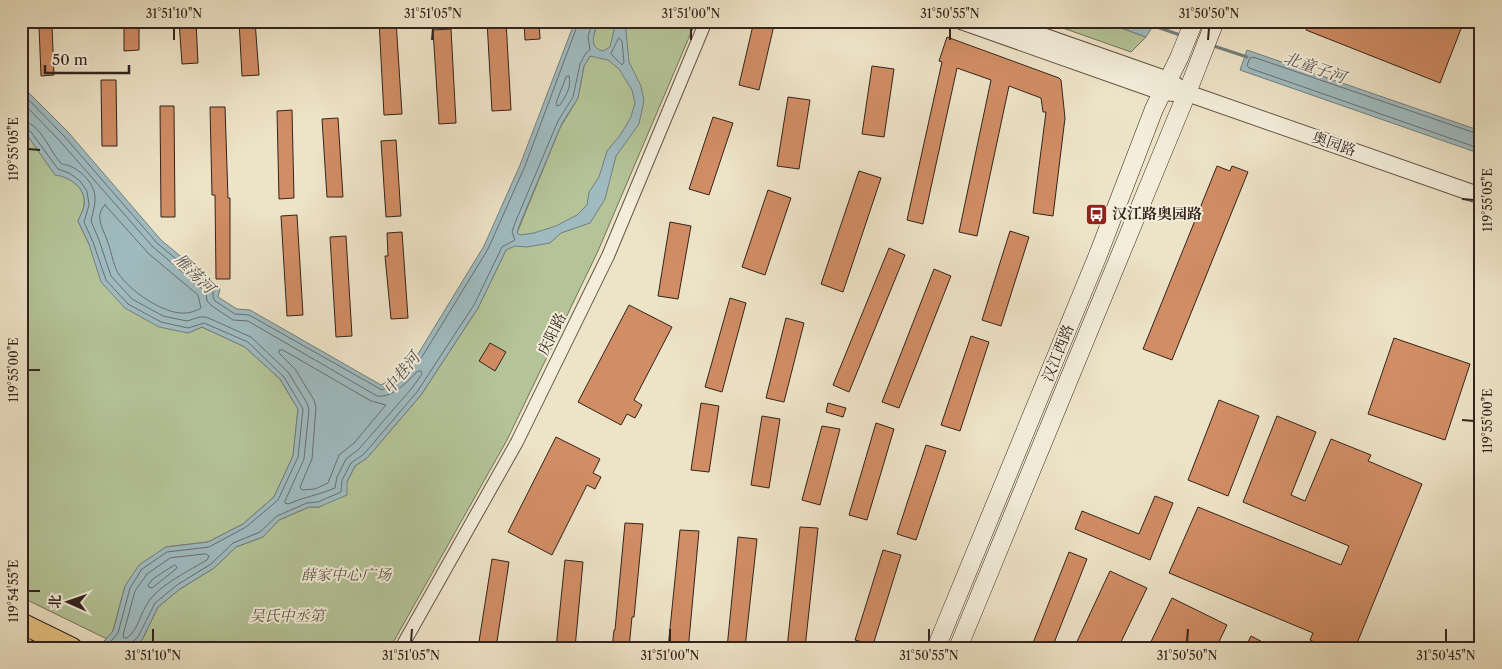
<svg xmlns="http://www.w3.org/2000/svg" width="1502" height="669" viewBox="0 0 1502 669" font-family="'Libre Caslon Text','Noto Serif SC',serif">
<rect width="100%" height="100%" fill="#ede3c6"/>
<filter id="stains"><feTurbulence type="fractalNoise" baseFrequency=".004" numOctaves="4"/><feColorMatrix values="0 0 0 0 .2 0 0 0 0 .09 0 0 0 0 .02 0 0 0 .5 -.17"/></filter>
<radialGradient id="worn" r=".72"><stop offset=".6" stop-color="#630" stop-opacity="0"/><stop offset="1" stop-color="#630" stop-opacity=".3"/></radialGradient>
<path fill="#b4c498" stroke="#74745b" d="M 598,21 L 696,21 L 598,251 L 507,440 L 390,648 L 133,648 L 142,640 L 158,607 L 180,589 L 214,568 L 236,547 L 263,537 L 279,520 L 309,507 L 319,507 L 347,482 L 355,466 L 367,458 L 421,395 L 478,308 L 506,250 L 517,233 L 560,128 L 578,98 L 584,66 L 590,56 L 593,37 Z
M 1043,21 L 1102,21 L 1146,37 L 1131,52 Z
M 21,131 L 27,135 L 55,174 C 70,177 87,188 84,206 C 83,211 80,216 78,221 L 89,244 L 188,333 L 202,327 L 245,347 L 280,379 L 298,409 L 293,456 L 274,497 L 243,524 L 208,542 L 166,547 L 125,586 L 113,631 L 107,639 L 21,597 Z"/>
<path fill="#9fbbc0" stroke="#747e7f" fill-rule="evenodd" d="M 575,21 L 598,21 C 595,32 587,47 603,51 L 610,47 L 616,21 L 625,21 L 629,62 L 641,86 L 644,101 L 639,124 L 616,156 L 605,199 L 590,223 L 561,233 L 550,243 L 527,247 L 515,246 L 506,250 L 478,308 L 421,395 L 367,458 L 355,466 L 347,482 L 347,495 L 319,507 L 309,507 L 279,520 L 263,537 L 236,547 L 214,568 L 180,589 L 158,607 L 142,640 L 133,648 L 98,648 L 113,631 L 125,586 L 139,565 L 166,547 L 208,542 L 243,524 L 274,497 L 293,456 L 298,409 L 280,379 L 245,347 L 202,327 L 188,333 L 159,327 L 125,308 L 101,282 L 89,244 L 78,221 C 80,216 83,211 84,206 C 87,188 70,177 55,175 L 27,135 L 21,130 L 21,85 L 68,132 L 161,240 L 220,289 L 218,297 L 237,309 L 250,310 L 381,385 L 395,378 L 418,354 L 484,246 L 520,165 ZM 590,56 L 608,60 L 619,69 L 632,90 L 635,103 L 631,117 L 621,134 L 607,151 L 599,177 L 589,192 L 587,205 L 577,215 L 556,226 L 534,233 L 520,235 L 517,233 L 519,226 L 562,123 L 578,98 L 584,66 Z
M 1102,21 L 1156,21 L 1146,37 Z
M 1247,50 L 1481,131 L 1481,154 L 1240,70 Z"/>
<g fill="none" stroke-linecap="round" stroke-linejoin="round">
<path stroke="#696f6f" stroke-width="1" d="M 619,38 L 622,41 L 624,62 L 622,65 L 611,54 Z
M 569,76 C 572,86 566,96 560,105 L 557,106 L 556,103 L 566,77 Z
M 21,92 L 64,136 L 157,243 L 213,290 L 213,297 L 215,301 L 235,314 L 249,315 L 382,390 L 398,382 L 422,357 L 488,249 L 525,166 L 579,21
M 21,101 L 59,140 L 153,247 L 206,292 L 207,301 L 212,306 L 233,320 L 248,321 L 377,396 C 394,398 407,381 418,371 L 421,371 L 422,374 L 412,388 L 359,449 L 346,459 L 337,477 L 335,488 C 319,495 304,497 288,504 L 285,503 L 285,501 L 304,459 L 309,410 L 307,403 L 288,372 L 251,337 L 206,317 L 200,317 L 187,321 L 163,316 L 132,299 L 111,276 L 99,240 L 91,221 C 93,211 97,202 94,191 C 91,181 80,170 70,166 C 66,164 63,166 60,162 C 49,150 40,122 21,121
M 21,127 L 26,128 L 31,132 L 58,169 L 69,173 L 80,181 L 87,191 L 89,205 L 84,222 L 93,242 L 106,280 L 128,304 L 161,322 L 188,328 L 204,323 L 248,342 L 284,377 L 303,409 L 298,457 L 278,500 L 246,527 L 209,547 L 167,552 L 142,569 L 130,588 L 118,633 L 105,648
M 1481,135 L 1253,57 L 1250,58 L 1247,65 L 1249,68 L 1481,149
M 105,205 L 149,254 L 198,295 L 201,308 C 197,310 191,313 186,313 C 164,315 130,291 118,273 C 113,264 111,250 107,240 C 103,228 94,216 105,205 Z
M 280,350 L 283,350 L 371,401 L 386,405 L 354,443 L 339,455 L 328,483 L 315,489 L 302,490 L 300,487 L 312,459 L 316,407 L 314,400 L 295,369 L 279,353 Z
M 206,554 L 209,556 L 207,560 C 190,570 160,585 149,601 C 140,613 139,629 127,638 L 124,638 L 123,635 L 135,591 L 147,574 L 170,558 Z
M 175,565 L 177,567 L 176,569 L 152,588 L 149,587 L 148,585 L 153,579 Z
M 130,648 L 131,643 L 138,637 L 155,603 L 177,585 L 211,564 L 233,543 L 260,532 L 277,516 L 307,503 L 318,502 L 341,492 L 342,480 L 351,463 L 364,454 L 417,392 L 474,305 L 502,247 L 515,240 L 512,232 L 515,223 L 558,121 L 573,97 L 580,64 L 586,53 L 590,50 L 588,36 L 593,21"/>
<path stroke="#747e7f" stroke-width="3" d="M 1151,25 L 1183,36
M 1211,45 L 1247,57"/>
</g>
<path fill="#d18d64" stroke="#33231e" d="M 124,21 L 139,21 L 139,50 L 124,51 Z
M 179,21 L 196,21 L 198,63 L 182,64 Z
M 239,21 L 255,21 L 259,75 L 242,76 Z
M 379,21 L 396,21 L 402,114 L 384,115 Z
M 487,21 L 506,21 L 511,110 L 492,111 Z
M 524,21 L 539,21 L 540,39 L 525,40 Z
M 754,21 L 775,21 L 759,90 L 739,85 Z
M 1310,21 L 1464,21 L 1440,83 L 1306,30 Z
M 39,26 L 52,26 L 54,75 L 41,76 Z
M 451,29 L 456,123 L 439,124 L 433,30 Z
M 947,37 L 1059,78 L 1061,80 L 1065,118 L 1053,216 L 1033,213 L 1046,112 L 1043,112 L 1041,98 L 1009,86 L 977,236 L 959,232 L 991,80 L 957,68 L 923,224 L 907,220 L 942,62 L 939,61 Z
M 872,66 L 894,69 L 884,137 L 862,134 Z
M 101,80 L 116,80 L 117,146 L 102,146 Z
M 788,97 L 810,100 L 799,169 L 777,166 Z
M 160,106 L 174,106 L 175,217 L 161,217 Z
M 210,107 L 225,107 L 228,198 L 230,198 L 230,279 L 216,279 L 215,195 L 212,195 Z
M 292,110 L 294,198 L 279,199 L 277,111 Z
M 713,117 L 733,123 L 709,195 L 689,189 Z
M 338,118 L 343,197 L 327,197 L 322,119 Z
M 396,140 L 401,216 L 386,217 L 381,141 Z
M 1217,166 L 1230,171 L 1232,166 L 1248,172 L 1172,360 L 1143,349 Z
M 859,171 L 881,178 L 843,292 L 821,284 Z
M 768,190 L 791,198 L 765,275 L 742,267 Z
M 297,215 L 303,315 L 287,316 L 281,216 Z
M 670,222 L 691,226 L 678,299 L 658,296 Z
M 1010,231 L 1029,237 L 1001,326 L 982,320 Z
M 402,232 L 408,318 L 391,319 L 385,256 L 388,256 L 387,233 Z
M 346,236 L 352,336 L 336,337 L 330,237 Z
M 889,248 L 905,255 L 849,392 L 833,385 Z
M 934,269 L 951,276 L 899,408 L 882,402 Z
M 730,298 L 746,303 L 722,392 L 705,387 Z
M 629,305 L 672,327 L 634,400 L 642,405 L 635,418 L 627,414 L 621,425 L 578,402 Z
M 786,318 L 804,323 L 784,402 L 766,398 Z
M 971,336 L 989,342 L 960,431 L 941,425 Z
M 1394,338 L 1470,364 L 1445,440 L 1368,414 Z
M 490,343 L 506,352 L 495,371 L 479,361 Z
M 1219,400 L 1259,416 L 1228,496 L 1188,480 Z
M 701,403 L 719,406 L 709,472 L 691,470 Z
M 828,403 L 846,408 L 843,417 L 826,412 Z
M 762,416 L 780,419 L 769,488 L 751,485 Z
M 1277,416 L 1316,432 L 1291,495 L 1305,501 L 1331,439 L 1371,455 L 1368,461 L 1422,484 L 1355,648 L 1328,648 L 1310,640 L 1313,633 L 1169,573 L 1198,507 L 1341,565 L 1349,546 L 1243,502 Z
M 876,423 L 894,429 L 867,520 L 849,515 Z
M 822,426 L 840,429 L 820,505 L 802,500 Z
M 556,437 L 600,459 L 593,473 L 601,477 L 595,489 L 587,485 L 552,555 L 508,532 Z
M 926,445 L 946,451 L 916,540 L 897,534 Z
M 1155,496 L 1173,503 L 1150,560 L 1075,529 L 1082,511 L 1139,534 Z
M 625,523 L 643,524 L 634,617 L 632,617 L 629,648 L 612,648 L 614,630 L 615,630 Z
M 800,527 L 818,528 L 805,648 L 787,648 Z
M 680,530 L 699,531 L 689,640 L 688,648 L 668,648 Z
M 738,537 L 757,539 L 745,648 L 727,648 Z
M 883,550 L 901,555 L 873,645 L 855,640 Z
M 1069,552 L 1087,559 L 1052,648 L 1031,648 Z
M 492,559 L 509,562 L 496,648 L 478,648 Z
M 565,560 L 583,562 L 575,648 L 556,648 Z
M 1110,571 L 1147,588 L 1118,648 L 1074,648 Z
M 1172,598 L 1227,625 L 1216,648 L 1148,648 Z
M 1251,636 L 1274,648 L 1245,648 Z"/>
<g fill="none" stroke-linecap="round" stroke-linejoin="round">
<defs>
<path id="minor" d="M 401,648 L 517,442 L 608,256 L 706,21"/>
<path id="tertiary" d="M 961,21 L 1162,92 L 1175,93
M 1000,21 L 1168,80 L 1187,93 L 1481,196"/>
<path id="secondary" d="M 936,648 L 1098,255 L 1154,109 L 1179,58 L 1194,21
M 958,648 L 1187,93 L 1215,21"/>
<path id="primary" d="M 21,623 L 72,648
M 21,646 L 25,648"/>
</defs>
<use href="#minor" stroke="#625348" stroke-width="14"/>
<use href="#tertiary" stroke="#625348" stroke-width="18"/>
<use href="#secondary" stroke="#33231e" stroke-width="19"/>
<use href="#primary" stroke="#33231e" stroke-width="22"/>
<use href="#minor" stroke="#f3edda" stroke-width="12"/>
<use href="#tertiary" stroke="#f3edda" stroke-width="16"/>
<use href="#secondary" stroke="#f3edda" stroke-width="18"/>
<use href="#primary" stroke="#e6c283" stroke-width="20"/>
</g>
<path fill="none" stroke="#33231e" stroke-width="2" d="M 174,40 L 174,28M 432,40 L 433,28M 691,40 L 691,28M 950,40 L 950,28M 1208,40 L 1209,28M 28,149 L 40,150M 1462,199 L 1474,200M 28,370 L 40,370M 1462,420 L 1474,421M 28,591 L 40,591M 153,642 L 153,629M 411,642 L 412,629M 670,642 L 670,629M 929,642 L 929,629M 1187,642 L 1188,629M 1446,642 L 1446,629"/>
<defs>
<symbol id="bus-square" viewBox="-11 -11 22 22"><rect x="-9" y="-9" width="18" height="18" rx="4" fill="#8f2418" stroke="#f3edda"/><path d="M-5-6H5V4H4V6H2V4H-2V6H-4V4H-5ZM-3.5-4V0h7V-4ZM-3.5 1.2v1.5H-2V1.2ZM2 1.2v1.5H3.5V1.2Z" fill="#fff"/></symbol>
</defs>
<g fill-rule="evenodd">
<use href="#bus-square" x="1084" y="202" width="25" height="25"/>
</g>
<g text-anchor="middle" stroke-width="4" stroke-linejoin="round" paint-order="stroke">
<g font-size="15" fill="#33231e" stroke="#f3edda">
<text transform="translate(1334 144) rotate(19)" y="5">奥园路</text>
<text transform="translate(552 334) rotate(-64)" y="5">庆阳路</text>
<text transform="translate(1058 353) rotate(-68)" y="5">汉江西路</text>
</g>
<g font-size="15" font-weight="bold" fill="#33231e" stroke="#f3edda" text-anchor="start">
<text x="1112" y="219">汉江路奥园路</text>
</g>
<g font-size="15" font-style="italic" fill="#5a5343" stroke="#f3edda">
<text x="346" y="580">薛家中心广场</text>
<text x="287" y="621">吴氏中丞第</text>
</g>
<g font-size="16" font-style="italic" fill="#53514f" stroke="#f3edda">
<text transform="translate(1315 67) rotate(19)" y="6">北童子河</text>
<text transform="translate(195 273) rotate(45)" y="6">雁荡河</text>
<text transform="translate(401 373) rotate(-52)" y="6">中巷河</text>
</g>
</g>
<rect width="1502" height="669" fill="none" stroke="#ede3c6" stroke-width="55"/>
<g transform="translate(68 602) rotate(272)" stroke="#f3edda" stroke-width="4" paint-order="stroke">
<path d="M0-4L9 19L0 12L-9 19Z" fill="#33231e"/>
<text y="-8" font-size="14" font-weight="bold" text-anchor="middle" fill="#33231e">北</text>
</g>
<path d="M45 65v8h84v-8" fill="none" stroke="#33231e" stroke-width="2.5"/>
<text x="52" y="65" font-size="15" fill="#33231e" stroke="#f3edda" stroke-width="4" paint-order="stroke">50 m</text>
<rect x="28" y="28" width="1446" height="614" fill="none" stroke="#33231e" stroke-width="2"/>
<g font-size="12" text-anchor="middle" fill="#33231e">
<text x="174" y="18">31°51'10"N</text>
<text x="433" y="18">31°51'05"N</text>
<text x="691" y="18">31°51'00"N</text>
<text x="950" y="18">31°50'55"N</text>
<text x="1209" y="18">31°50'50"N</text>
<text transform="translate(14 149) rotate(-90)" y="4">119°55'05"E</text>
<text transform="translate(1488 200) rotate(-90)" y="4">119°55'05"E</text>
<text transform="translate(14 370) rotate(-90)" y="4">119°55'00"E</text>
<text transform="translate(1488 421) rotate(-90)" y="4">119°55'00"E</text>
<text transform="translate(14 591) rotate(-90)" y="4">119°54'55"E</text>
<text x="153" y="660">31°51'10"N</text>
<text x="411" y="660">31°51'05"N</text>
<text x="670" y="660">31°51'00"N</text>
<text x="929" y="660">31°50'55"N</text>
<text x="1187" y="660">31°50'50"N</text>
<text x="1446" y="660">31°50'45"N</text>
</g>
<rect width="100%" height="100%" filter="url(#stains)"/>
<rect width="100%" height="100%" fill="url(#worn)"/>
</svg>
